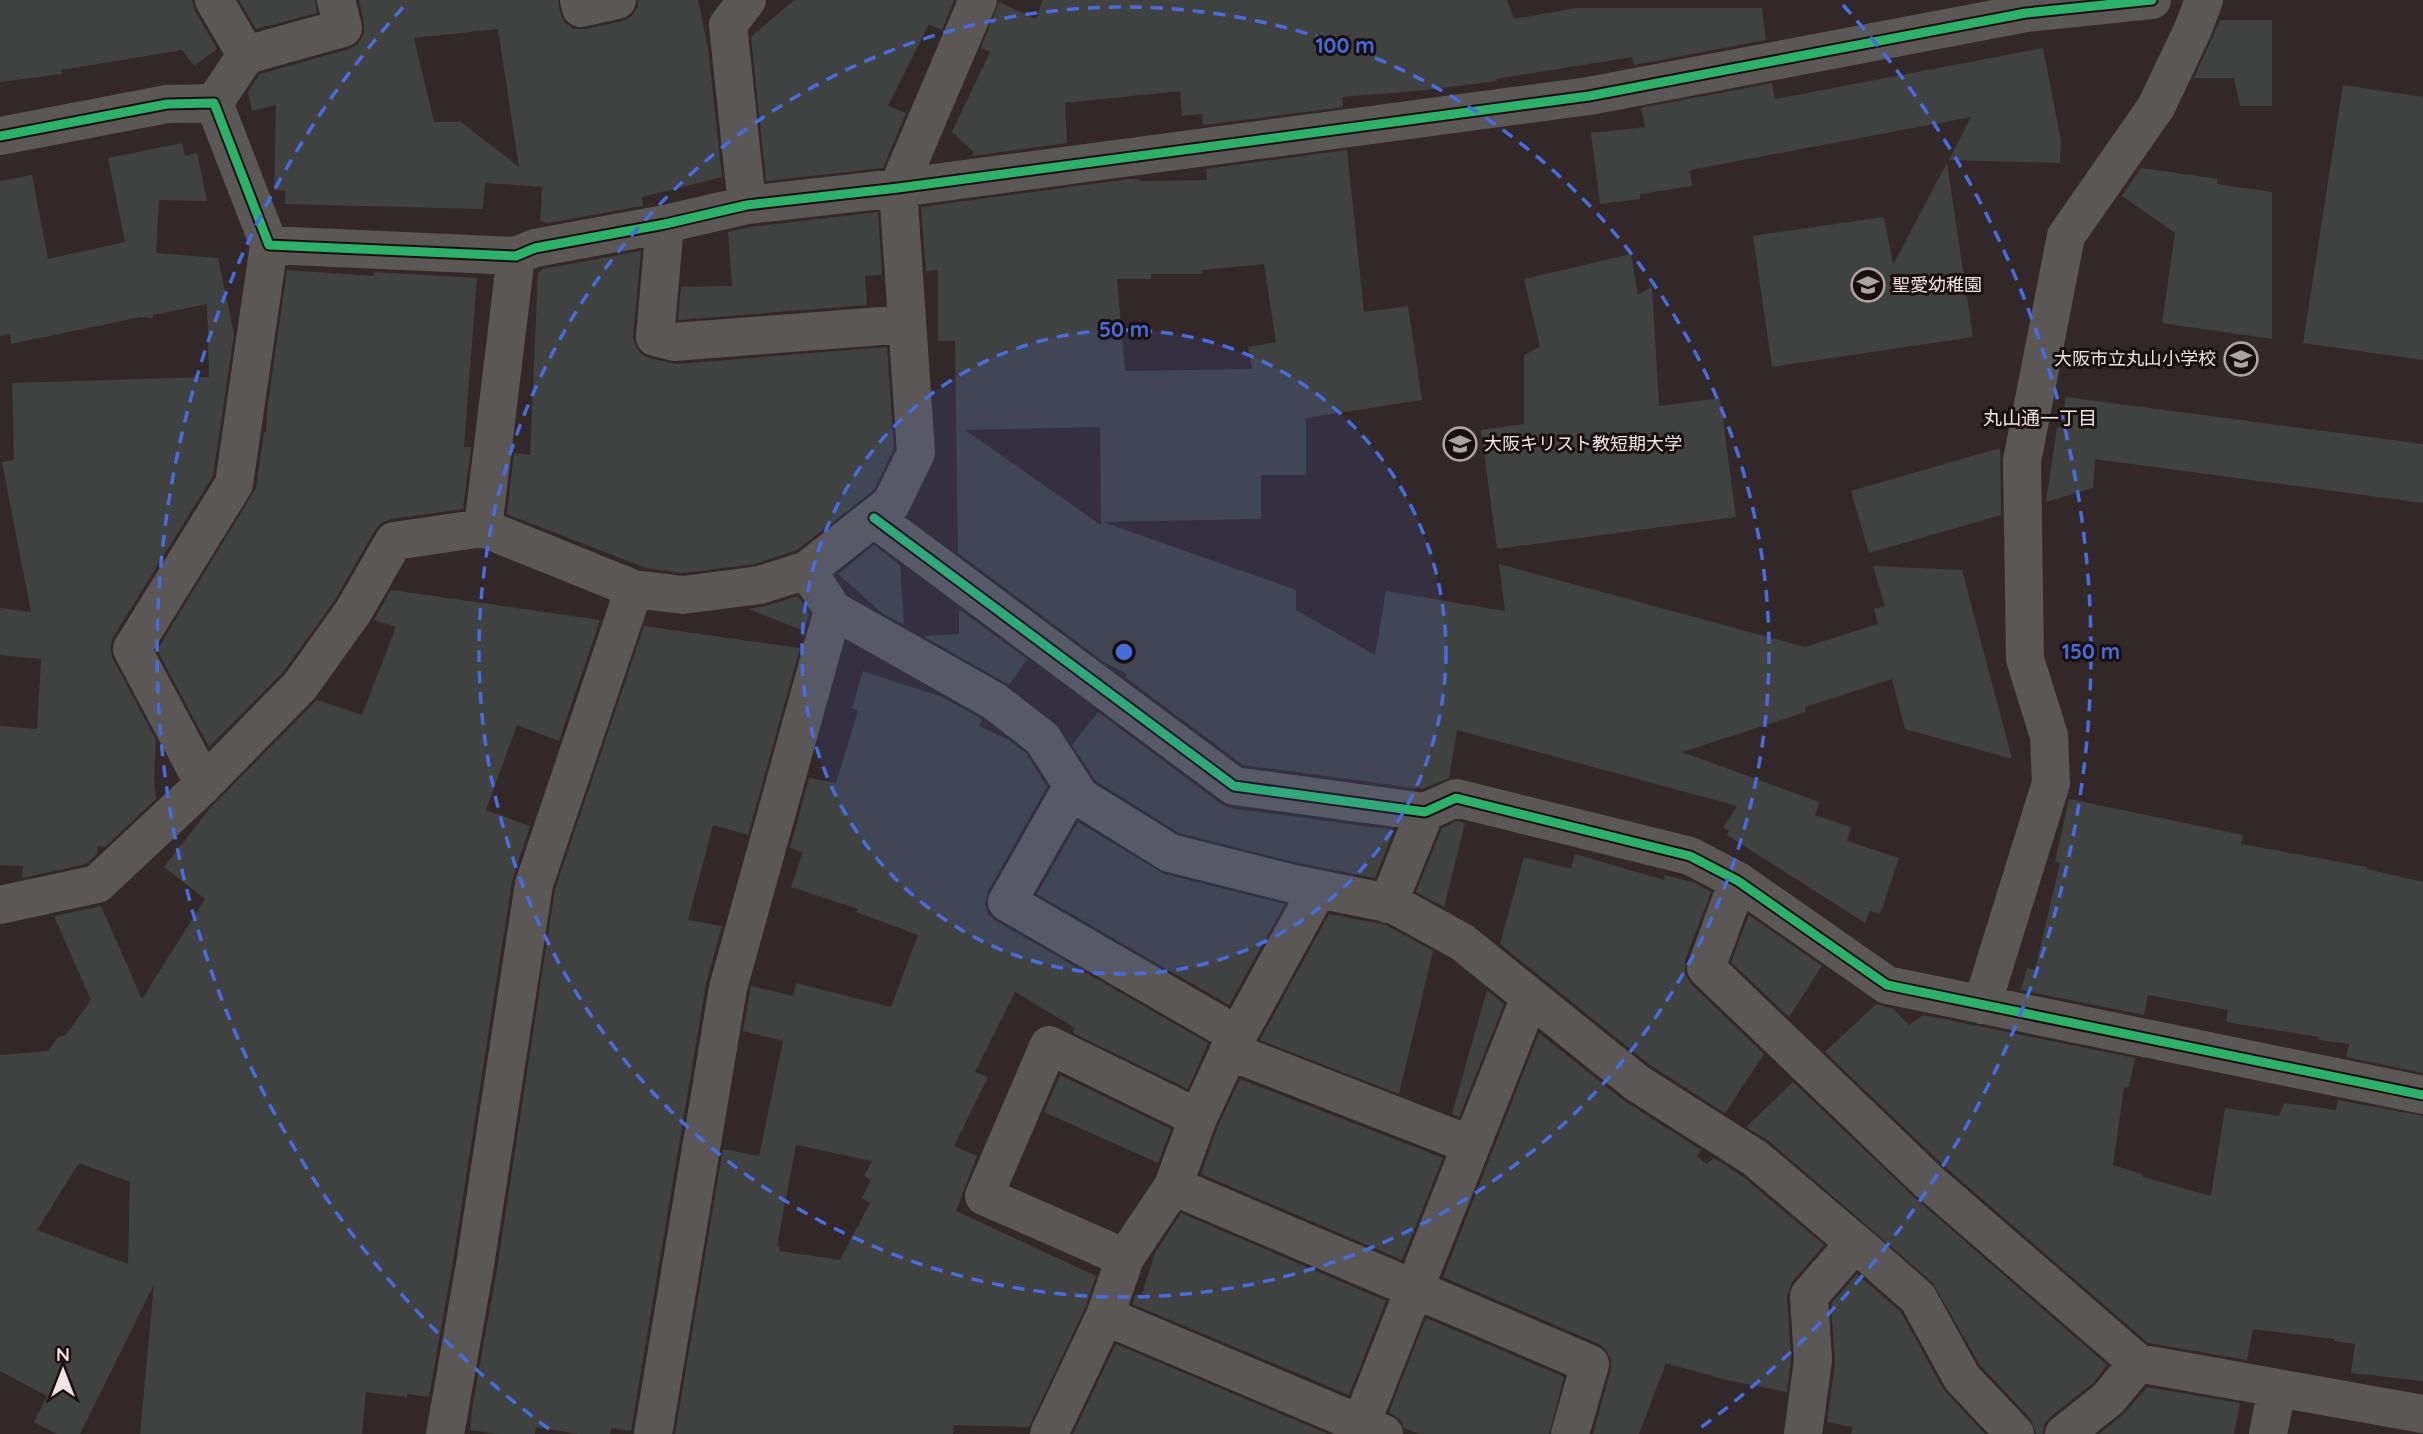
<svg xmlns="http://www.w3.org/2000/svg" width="2423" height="1434" viewBox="0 0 2423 1434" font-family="Quicksand,'Noto Sans JP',sans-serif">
<rect width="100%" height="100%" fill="#32282a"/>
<path fill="#404141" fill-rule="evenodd" d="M 0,0 L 192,0 L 195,11 L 217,49 L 194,66 L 182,50 L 61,70 L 62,74 L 0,82 Z
M 239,0 L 315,0 L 317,13 L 256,29 Z
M 359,0 L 558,0 L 560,13 L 565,23 L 574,29 L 585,29 L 622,21 L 631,17 L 638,7 L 638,0 L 698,0 L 708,48 L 722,177 L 642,197 L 643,206 L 547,223 L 540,221 L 542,187 L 485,183 L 483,209 L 285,204 L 285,191 L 274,190 L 276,105 L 252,111 L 248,92 L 260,74 L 349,49 L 358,44 L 364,33 L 364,23 ZM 498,29 L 519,167 L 461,122 L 434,122 L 414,38 Z
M 794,0 L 954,0 L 942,30 L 929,24 L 888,106 L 906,113 L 883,168 L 766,181 L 751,37 Z
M 1043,0 L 1507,0 L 1514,19 L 1576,8 L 1762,8 L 1766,40 L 1634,65 L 1632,57 L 1496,79 L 1497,81 L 1417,91 L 1342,97 L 1343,107 L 1203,125 L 1202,114 L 1182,116 L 1180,91 L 1065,103 L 1067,143 L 972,156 L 973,151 L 952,132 L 990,52 L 981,48 L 999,2 L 1036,19 Z
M 2220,20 L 2272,20 L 2272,106 L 2240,106 L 2234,78 L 2194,78 Z
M 2043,48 L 2061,141 L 2060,163 L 1949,160 L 1971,117 L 1690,170 L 1692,186 L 1640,194 L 1640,199 L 1600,204 L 1591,133 L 1645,127 L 1641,108 L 1772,83 L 1775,99 Z
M 2343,85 L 2423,97 L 2423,360 L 2303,343 Z
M 182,143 L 185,156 L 197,153 L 207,201 L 159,200 L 156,253 L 218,258 L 234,334 L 213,476 L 113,637 L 110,648 L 113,659 L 156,740 L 154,778 L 156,799 L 105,847 L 98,846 L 97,854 L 86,864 L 22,878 L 23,866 L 0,865 L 0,726 L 37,729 L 41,659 L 0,655 L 0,608 L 31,612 L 2,462 L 14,460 L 12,383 L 209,377 L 207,304 L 153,315 L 153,318 L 141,317 L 11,344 L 10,334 L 0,336 L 0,181 L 32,175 L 48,259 L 125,242 L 108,158 Z
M 1347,150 L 1364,312 L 1408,306 L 1422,400 L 1306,418 L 1306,475 L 1261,475 L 1261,519 L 1103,522 L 1296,590 L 1296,610 L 1375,655 L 1386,591 L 1505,611 L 1499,564 L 1805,647 L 1878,624 L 1874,609 L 1885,606 L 1873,566 L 1962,570 L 2012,759 L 1905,729 L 1892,679 L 1805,707 L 1806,712 L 1682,752 L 1819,802 L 1815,815 L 1851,827 L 1847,841 L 1899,858 L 1880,914 L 1870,911 L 1865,923 L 1727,835 L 1729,831 L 1723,828 L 1737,806 L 1457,730 L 1449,778 L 1422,789 L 1243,765 L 1125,677 L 1127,674 L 1104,662 L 958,553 L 955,341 L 938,341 L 938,270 L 926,271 L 921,207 L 1130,179 L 1139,179 L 1139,181 L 1207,180 L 1206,169 ZM 1264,264 L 1276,342 L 1248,347 L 1252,369 L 1125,371 L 1117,279 L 1151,279 L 1151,274 L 1202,274 L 1202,270 ZM 1100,427 L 1101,525 L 965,430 Z
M 1947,163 L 1973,337 L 1772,367 L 1753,236 L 1884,217 L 1893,265 Z
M 2141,168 L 2218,179 L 2217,184 L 2272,192 L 2272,339 L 2162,323 L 2175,233 L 2122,196 Z
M 878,212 L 882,275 L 865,276 L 867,305 L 678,320 L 681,287 L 732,286 L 728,232 L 751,227 Z
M 641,251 L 633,336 L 635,345 L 640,353 L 649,358 L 676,364 L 887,347 L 894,449 L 874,490 L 797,550 L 755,564 L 683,573 L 646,568 L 507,514 L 514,453 L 530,455 L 538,273 L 543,269 Z
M 1631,254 L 1638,295 L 1652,287 L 1659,406 L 1720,398 L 1736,517 L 1497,549 L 1481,430 L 1524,424 L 1524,355 L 1540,347 L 1524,279 Z
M 287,270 L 374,276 L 374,272 L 477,278 L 464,447 L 471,447 L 463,509 L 391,519 L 381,523 L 375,530 L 335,600 L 283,672 L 209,747 L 157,650 L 256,488 L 264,432 L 266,432 L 267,411 Z
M 2066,397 L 2423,444 L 2423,503 L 2095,459 L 2093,488 L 2046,502 L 2057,427 L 2062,427 Z
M 2000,448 L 2001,515 L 1869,553 L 1851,491 Z
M 874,545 L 900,565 L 904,625 L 882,613 L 838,574 Z
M 391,590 L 600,620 L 559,741 L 517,725 L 486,810 L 530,826 L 512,881 L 453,1261 L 429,1397 L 407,1394 L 407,1397 L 366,1392 L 362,1434 L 140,1434 L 154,1284 L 80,1434 L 57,1434 L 34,1422 L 47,1396 L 0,1371 L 0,1055 L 48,1051 L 58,1037 L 66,1035 L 91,1000 L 54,916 L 101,906 L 142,999 L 205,899 L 164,867 L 211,807 L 317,700 L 362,715 L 396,627 L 374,620 ZM 79,1163 L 130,1182 L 128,1264 L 37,1230 Z
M 798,596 L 809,614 L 804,631 L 748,609 L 766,606 Z
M 959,609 L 1027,659 L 1009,685 L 923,636 L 959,634 Z
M 644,626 L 800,648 L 748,835 L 713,825 L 688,920 L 722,926 L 706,984 L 631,1431 L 611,1428 L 610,1434 L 579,1434 L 536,1427 L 535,1434 L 497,1434 L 470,1430 L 473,1403 L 497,1269 L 555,889 Z
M 863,671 L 942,697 L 982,719 L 979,726 L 1007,739 L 1026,753 L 1047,787 L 988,891 L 985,903 L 988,914 L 996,921 L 1208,1043 L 1188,1089 L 1073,1033 L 1075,1028 L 1015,992 L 975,1072 L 988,1077 L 954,1146 L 977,1156 L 956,1211 L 1096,1276 L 1085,1308 L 1029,1427 L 954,1425 L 953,1434 L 675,1434 L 723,1149 L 759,1156 L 783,1041 L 743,1031 L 751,986 L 793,996 L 796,983 L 891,1007 L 918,935 L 856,912 L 858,909 L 791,887 L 803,852 L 790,848 L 809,778 L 836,783 L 858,711 L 852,708 ZM 796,1145 L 872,1161 L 864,1176 L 871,1180 L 862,1198 L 870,1203 L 840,1260 L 779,1251 L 780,1246 L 777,1246 Z
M 1098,712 L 1221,804 L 1230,808 L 1394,830 L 1375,878 L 1298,863 L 1179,833 L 1096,781 L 1072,745 Z
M 2069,799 L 2243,835 L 2241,844 L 2367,867 L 2367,869 L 2423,882 L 2423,1073 L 2346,1057 L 2349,1044 L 2319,1040 L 2319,1037 L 2226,1022 L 2228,1010 L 2148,995 L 2144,1015 L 2021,990 L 2027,968 L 2035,970 L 2060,863 L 2055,862 Z
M 1458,821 L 1465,823 L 1444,907 L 1416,892 L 1442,828 Z
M 1078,822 L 1164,874 L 1285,904 L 1229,1005 L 1037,894 Z
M 1575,854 L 1664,880 L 1665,875 L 1695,883 L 1711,892 L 1685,960 L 1685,974 L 1691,984 L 1764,1054 L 1725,1113 L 1650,1065 L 1500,944 L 1524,857 L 1571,869 Z
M 1329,914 L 1386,925 L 1433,951 L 1399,1094 L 1260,1040 Z
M 1749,915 L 1822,966 L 1789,1017 L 1731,962 Z
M 1487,990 L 1504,1004 L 1459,1117 L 1452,1114 Z
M 1876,1004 L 1893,1009 L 1909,1025 L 1923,1015 L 2135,1058 L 2129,1087 L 2124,1088 L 2113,1165 L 2142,1174 L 2143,1177 L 2211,1196 L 2225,1108 L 2279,1116 L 2284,1103 L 2336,1110 L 2338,1100 L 2423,1116 L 2423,1381 L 2351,1373 L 2355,1344 L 2334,1341 L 2334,1339 L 2253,1329 L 2247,1360 L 2148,1343 L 1943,1165 L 1825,1052 Z
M 1539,1033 L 1623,1100 L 1701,1150 L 1697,1156 L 1706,1164 L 1714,1158 L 1742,1176 L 1824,1245 L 1792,1282 L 1787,1296 L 1791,1359 L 1787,1392 L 1726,1380 L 1666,1363 L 1639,1434 L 1593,1434 L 1611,1369 L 1611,1359 L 1606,1350 L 1599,1344 L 1443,1277 Z
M 1060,1075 L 1171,1129 L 1158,1163 L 1044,1112 Z
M 1240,1079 L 1443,1158 L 1402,1260 L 1201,1174 L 1218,1126 Z
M 1793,1082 L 1914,1197 L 2107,1365 L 2093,1383 L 2050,1417 L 2044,1425 L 2043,1434 L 2036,1434 L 2031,1419 L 1980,1365 L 1932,1282 L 1769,1141 L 1746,1127 Z
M 1181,1213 L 1386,1301 L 1349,1395 L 1132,1304 L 1136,1294 L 1141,1297 L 1155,1253 Z
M 1857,1274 L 1901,1312 L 1943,1389 L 1985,1434 L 1851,1434 L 1853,1427 L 1827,1422 L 1835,1363 L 1831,1304 Z
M 1426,1318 L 1564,1377 L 1549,1434 L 1420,1434 L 1404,1428 L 1401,1420 L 1389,1412 Z
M 1116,1344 L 1328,1434 L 1073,1434 Z
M 2147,1387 L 2240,1403 L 2234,1434 L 2099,1434 L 2125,1413 Z"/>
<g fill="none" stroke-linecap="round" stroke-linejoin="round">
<path stroke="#5b5757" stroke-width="38" d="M 214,0 L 246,55
M 579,0 L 581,8 L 617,0
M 214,103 L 269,245 L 516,256 L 535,248 L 665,224 L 747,205 L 898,188 L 1589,96 L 2026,13 L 2152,0
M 214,103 L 246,55 L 343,28 L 336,0
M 0,136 L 167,104 L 214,103
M 747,205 L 728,25 L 747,0
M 665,224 L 655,337 L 674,342 L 907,324
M 874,518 L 1234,786 L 1425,812 L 1456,798 L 1690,856 L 1738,881 L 1887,985 L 2423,1095
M 483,528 L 516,256
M 807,570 L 833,610 L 994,701 L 1042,738 L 1080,797 L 1170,853 L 1293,884 L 1393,904 L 1462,942 L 1637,1083 L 1755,1158 L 1867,1253 L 1918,1298 L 1962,1378 L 2015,1434
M 204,784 L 132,649 L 234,484 L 269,245
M 1073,786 L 1007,902 L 1218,1024
M 1738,881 L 1706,968 L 1928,1181 L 2138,1363 L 2423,1414
M 1388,904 L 1425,812
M 0,905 L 97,884 L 204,784 L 300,686 L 353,612 L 394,541 L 483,528 L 634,589 L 683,595 L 760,585 L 807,570 L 891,504 L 916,453 L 898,188 L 978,0
M 1982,1005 L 2051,783 L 2049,736 L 2025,659 L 2022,461 L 2066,236 L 2156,107 L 2193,29 L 2204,0
M 1229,1051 L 1471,1145
M 1173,1186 L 1590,1364 L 1570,1434
M 1125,1258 L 984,1196 L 1049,1045 L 1198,1118
M 1105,1316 L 1384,1434
M 445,1434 L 475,1265 L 534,884 L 634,589
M 653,1434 L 728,988 L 833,610
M 1049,1434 L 1105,1316 L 1125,1258 L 1173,1186 L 1198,1118 L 1229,1051 L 1318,889
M 1357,1434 L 1530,997
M 1803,1434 L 1813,1360 L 1809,1296 L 1855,1243
M 2064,1434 L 2108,1399 L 2138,1363
M 2268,1434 L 2277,1389"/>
<defs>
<path id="cycleway" d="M 0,136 L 167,104 L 214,103 L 269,245 L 516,256 L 535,248 L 665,224 L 747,205 L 898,188 L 1589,96 L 2026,13 L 2152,0
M 874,518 L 1234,786 L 1425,812 L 1456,798 L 1690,856 L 1738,881 L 1887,985 L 2423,1095"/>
</defs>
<use href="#cycleway" stroke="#190f10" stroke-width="13"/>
<use href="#cycleway" stroke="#2db169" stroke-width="9"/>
</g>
<circle cx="1124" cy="652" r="322" fill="#486cdb" fill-opacity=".12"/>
<g fill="none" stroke="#486cdb" stroke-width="3.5" stroke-dasharray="12 9">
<circle cx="1124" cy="652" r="322"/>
<circle cx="1124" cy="652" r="645"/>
<path d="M549 1429A967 967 0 0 1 405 5M1843 5A967 967 0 0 1 1699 1429"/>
</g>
<defs>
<symbol id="school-ring" viewBox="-11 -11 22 22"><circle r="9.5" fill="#190f10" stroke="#afa2a4" stroke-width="1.5"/><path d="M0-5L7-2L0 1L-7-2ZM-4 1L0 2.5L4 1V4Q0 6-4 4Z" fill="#afa2a4"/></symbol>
<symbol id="university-ring" viewBox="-11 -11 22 22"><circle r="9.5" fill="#190f10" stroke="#afa2a4" stroke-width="1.5"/><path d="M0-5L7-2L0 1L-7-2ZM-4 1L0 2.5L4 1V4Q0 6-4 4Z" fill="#afa2a4"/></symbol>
</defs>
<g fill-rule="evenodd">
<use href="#school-ring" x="1849" y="266" width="38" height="38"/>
<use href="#school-ring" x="2222" y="340" width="38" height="38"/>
<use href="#university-ring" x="1441" y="425" width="38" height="38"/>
</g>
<g text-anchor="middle" stroke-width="6" stroke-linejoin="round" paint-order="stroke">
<g font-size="18" fill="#f2e4e5" stroke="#190f10" text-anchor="start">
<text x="1892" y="291">聖愛幼稚園</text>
<text x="2216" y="365" text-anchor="end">大阪市立丸山小学校</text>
<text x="1484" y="450">大阪キリスト教短期大学</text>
</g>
<g font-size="19" fill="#f2e4e5" stroke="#190f10">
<text x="2040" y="425">丸山通一丁目</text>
</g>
</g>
<circle cx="1124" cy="652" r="10" fill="#486cdb" stroke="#190f10" stroke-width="3.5"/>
<g font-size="21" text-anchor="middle" font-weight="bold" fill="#486cdb" stroke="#190f10" stroke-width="6" stroke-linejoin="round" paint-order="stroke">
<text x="1345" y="53">100 m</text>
<text x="1124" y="337">50 m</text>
<text x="2091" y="659">150 m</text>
</g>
<g transform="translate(63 1371)" stroke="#190f10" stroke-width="5" paint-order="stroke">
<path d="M0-5L12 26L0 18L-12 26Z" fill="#f2e4e5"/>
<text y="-10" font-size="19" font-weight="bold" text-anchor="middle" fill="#f2e4e5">N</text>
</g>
</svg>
